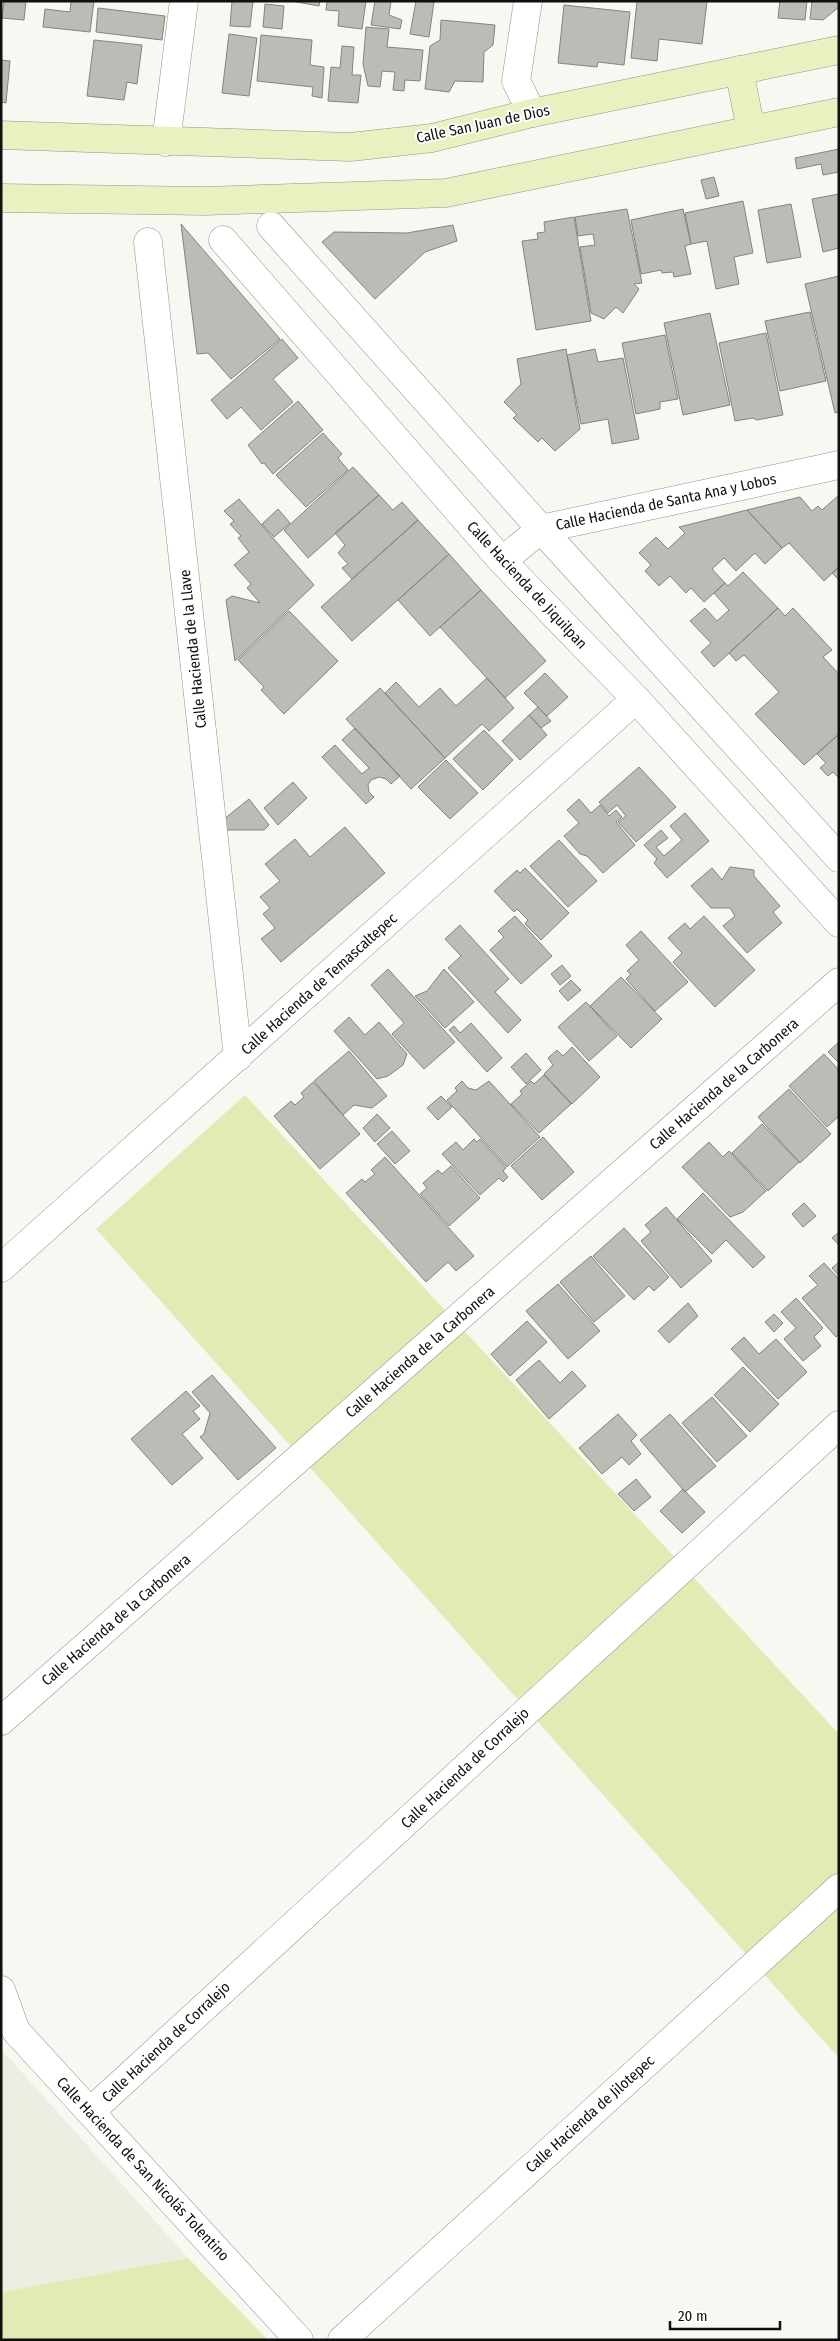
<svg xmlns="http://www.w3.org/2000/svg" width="840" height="2341" viewBox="0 0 840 2341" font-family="'Fira Sans Condensed',sans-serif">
<rect width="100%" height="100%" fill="#f7f8f2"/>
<path fill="#ebeee0" d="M 1,2049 L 188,2258 L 1,2292 Z"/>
<path fill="#e1ecb4" d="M 245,1095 L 839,1734 L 839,2058 L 96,1229 Z
M 188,2258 L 268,2340 L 1,2340 L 1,2292 Z"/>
<path fill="#bbbcb6" stroke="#82847e" d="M 4,1 L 26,1 L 24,20 L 2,18 Z
M 71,1 L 94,1 L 90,32 L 43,27 L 45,9 L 70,12 Z
M 232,1 L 253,1 L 250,27 L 230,26 Z
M 291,1 L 320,1 L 319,6 Z
M 327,1 L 366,1 L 362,29 L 338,26 L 339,11 L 326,10 Z
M 375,1 L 391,1 L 389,15 L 402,20 L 400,29 L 371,25 Z
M 416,1 L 434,2 L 429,37 L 410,34 Z
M 637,1 L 707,1 L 702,44 L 659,39 L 657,61 L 631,58 Z
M 780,1 L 807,1 L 805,20 L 778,18 Z
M 812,1 L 839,1 L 839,7 L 823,20 L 810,19 Z
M 265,4 L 284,6 L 282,29 L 263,27 Z
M 564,5 L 630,12 L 624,65 L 598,62 L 597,67 L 558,63 Z
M 98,8 L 165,16 L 162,40 L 96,32 Z
M 441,20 L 495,25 L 493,45 L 484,52 L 483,82 L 455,81 L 449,92 L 425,89 L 430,46 L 440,40 Z
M 366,27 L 389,29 L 387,47 L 423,50 L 420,81 L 405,80 L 404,91 L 393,90 L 395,72 L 382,71 L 380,87 L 368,86 L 363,64 Z
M 229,34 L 257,38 L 249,96 L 222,93 Z
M 261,35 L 312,40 L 310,65 L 324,67 L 322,98 L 312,96 L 313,87 L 257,81 Z
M 94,40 L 142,45 L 137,84 L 127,82 L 124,100 L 87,96 Z
M 342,46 L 354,47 L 352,75 L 361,75 L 358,103 L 328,101 L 331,67 L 340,68 Z
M 1,60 L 10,61 L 6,103 L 1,102 Z
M 839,149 L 839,172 L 823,175 L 821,164 L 797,169 L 795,158 Z
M 714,177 L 719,196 L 706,199 L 701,180 Z
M 839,194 L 839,248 L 823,252 L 812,199 Z
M 743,201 L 753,253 L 734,257 L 739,284 L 716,289 L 707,241 L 691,244 L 685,213 Z
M 791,204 L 801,257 L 767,263 L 758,210 Z
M 627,209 L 642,283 L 634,284 L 639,289 L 623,313 L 616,307 L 604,319 L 591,313 L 580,247 L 595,245 L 593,234 L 578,236 L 575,217 Z
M 683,209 L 691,244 L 685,246 L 691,274 L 674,277 L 673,272 L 662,273 L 661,270 L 641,274 L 631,220 Z
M 574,217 L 591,321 L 536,330 L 522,241 L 538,239 L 537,233 L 545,232 L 544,222 Z
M 181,224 L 280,339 L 231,379 L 208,353 L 197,354 Z
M 453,225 L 457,241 L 425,252 L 375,299 L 322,242 L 334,232 L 407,233 Z
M 839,276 L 839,412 L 835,413 L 805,284 Z
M 810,312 L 826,381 L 780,391 L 765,321 Z
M 710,313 L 730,405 L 683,415 L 664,323 Z
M 766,333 L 783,415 L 757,420 L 753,418 L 735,421 L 719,343 Z
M 665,335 L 678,399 L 660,402 L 660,409 L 636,414 L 622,343 Z
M 282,339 L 298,358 L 273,379 L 293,402 L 261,430 L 241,407 L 227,419 L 211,400 Z
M 566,349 L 580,429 L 555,451 L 542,438 L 538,442 L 513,418 L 517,415 L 504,402 L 521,384 L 517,359 Z
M 595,349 L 598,362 L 623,358 L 639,439 L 612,444 L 608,419 L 581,424 L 567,355 Z
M 298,401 L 323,430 L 273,474 L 264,463 L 262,464 L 248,445 Z
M 323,433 L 342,454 L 338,458 L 348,470 L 306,507 L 276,475 Z
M 353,467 L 379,495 L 308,558 L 284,530 Z
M 379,495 L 393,510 L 402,502 L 418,520 L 352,579 L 342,568 L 348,564 L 338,553 L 345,545 L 335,533 Z
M 839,495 L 839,567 L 824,581 L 789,543 L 782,548 L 747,510 L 800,497 L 812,511 L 818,506 L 822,510 Z
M 239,499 L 314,585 L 235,661 L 226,600 L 232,596 L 260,603 L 247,588 L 251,584 L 234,565 L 249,552 L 238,538 L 241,536 L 230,524 L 234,521 L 224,511 Z
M 278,509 L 290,523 L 274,537 L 262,524 Z
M 747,510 L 782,548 L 765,564 L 755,553 L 736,571 L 724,558 L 712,569 L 725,583 L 704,602 L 691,588 L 686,593 L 670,576 L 659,586 L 645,571 L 651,565 L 639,553 L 656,537 L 668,549 L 685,533 L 679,527 Z
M 418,520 L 449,554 L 352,641 L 321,607 Z
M 449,554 L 481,590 L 430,636 L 398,600 Z
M 839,567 L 839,580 L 832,573 Z
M 743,572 L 778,608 L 714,667 L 701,652 L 711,643 L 690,621 L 705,608 L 717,621 L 729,610 L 714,593 L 725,583 L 728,586 Z
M 481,590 L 546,661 L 505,698 L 440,627 Z
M 778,608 L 785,616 L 793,608 L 832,650 L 823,657 L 839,674 L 839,734 L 804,765 L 755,714 L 779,692 L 744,655 L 736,661 L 729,653 Z
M 289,611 L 338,661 L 284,714 L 261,690 L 264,687 L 238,660 Z
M 545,673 L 568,697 L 547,716 L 524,693 Z
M 487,678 L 514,708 L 489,731 L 482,724 L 445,758 L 385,693 L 396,682 L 419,707 L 440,688 L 456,706 Z
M 380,688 L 445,758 L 411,789 L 346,719 Z
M 538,707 L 551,721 L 541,728 L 529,715 Z
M 529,715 L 547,735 L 520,760 L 502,741 Z
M 355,728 L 400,776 L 391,784 L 386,779 L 379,777 L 371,780 L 368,785 L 369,792 L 374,797 L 366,804 L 322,757 L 335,745 L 362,774 L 369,768 L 342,740 Z
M 484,730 L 513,760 L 483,790 L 453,759 Z
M 839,734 L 839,778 L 833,772 L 828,776 L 820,768 L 826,763 L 817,754 Z
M 446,760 L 478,793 L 450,819 L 418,787 Z
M 639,767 L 676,807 L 636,842 L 618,822 L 626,816 L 617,805 L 608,813 L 599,802 Z
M 293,782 L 307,798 L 278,825 L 264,808 Z
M 249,799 L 269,825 L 264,830 L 226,830 L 219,823 Z
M 579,799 L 591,813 L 600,805 L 609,816 L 616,810 L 622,817 L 616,822 L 635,845 L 603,873 L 587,856 L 580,854 L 564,836 L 579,823 L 567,810 Z
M 685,813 L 709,841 L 667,878 L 654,863 L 657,859 L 644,845 L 661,830 L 668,838 L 656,847 L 664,856 L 682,840 L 670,826 Z
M 345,827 L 385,873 L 281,962 L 261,939 L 275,928 L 263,914 L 270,908 L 260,897 L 280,881 L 265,864 L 295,839 L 310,857 Z
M 559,840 L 597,881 L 568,907 L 530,866 Z
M 730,867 L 754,870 L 754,876 L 780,906 L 773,912 L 782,923 L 747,953 L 723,926 L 735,916 L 730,908 L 711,908 L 691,886 L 712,868 L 722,880 Z
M 525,868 L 569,913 L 541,940 L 525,924 L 528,920 L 517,909 L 514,912 L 494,891 L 517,870 L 520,873 Z
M 515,916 L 552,956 L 521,984 L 490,950 L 504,937 L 498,931 Z
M 704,916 L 755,970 L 715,1007 L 673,962 L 682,953 L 668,938 L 685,923 L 690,929 Z
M 460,925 L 509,979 L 495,992 L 521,1020 L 508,1033 L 448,968 L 461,956 L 445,939 Z
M 641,931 L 688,982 L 655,1011 L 626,979 L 631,974 L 627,971 L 639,960 L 626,945 Z
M 562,965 L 571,976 L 560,985 L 551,974 Z
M 388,969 L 455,1042 L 424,1069 L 392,1034 L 404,1023 L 371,985 Z
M 444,969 L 474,1002 L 445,1028 L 415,996 L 427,991 Z
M 621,977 L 662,1019 L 631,1048 L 590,1006 Z
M 571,980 L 581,990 L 568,1001 L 559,991 Z
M 586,1002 L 617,1036 L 589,1061 L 558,1027 Z
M 349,1017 L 365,1035 L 379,1022 L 407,1054 L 403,1065 L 388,1076 L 377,1079 L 334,1031 Z
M 471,1023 L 502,1058 L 487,1072 L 449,1030 L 454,1026 L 460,1033 Z
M 839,1042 L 839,1063 L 828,1052 Z
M 572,1047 L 600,1077 L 572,1104 L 544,1074 L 553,1065 L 548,1058 L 557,1050 L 563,1056 Z
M 349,1051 L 387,1096 L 372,1108 L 354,1105 L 343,1115 L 314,1081 Z
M 526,1053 L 541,1070 L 526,1084 L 511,1067 Z
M 824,1054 L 839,1070 L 839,1116 L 827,1127 L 789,1086 Z
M 544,1075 L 571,1104 L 539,1133 L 511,1104 L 522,1094 L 520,1091 L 531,1081 L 534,1084 Z
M 462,1081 L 468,1088 L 476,1090 L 489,1081 L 540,1137 L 507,1167 L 447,1100 L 457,1091 L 455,1088 Z
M 313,1082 L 360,1134 L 320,1169 L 274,1116 L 291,1101 L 295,1105 L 304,1097 L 301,1093 Z
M 789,1089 L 831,1134 L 800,1163 L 758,1117 Z
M 441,1096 L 452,1107 L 438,1120 L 427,1108 Z
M 377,1114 L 390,1128 L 375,1142 L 363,1128 Z
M 762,1124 L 799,1162 L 768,1191 L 732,1153 Z
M 392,1131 L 410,1151 L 395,1164 L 377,1144 Z
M 543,1137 L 574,1172 L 542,1200 L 511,1166 Z
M 474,1139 L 477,1142 L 480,1139 L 506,1168 L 503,1171 L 508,1177 L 503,1182 L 499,1178 L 480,1195 L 442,1154 L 456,1142 L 463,1150 Z
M 709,1142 L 723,1157 L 729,1151 L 766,1191 L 743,1212 L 730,1217 L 682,1167 Z
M 385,1157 L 474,1256 L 456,1271 L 448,1262 L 426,1282 L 346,1193 L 362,1179 L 365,1182 L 375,1174 L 371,1170 Z
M 451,1166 L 480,1198 L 449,1226 L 420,1194 L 427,1188 L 423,1183 L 438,1170 L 442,1174 Z
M 703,1193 L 765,1257 L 753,1268 L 726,1240 L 712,1254 L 677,1219 Z
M 804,1203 L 816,1216 L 803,1227 L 792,1214 Z
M 666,1207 L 712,1261 L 681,1288 L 641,1241 L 651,1232 L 645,1225 Z
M 624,1228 L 669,1277 L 654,1291 L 649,1286 L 634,1300 L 593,1256 Z
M 839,1232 L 839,1245 L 832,1238 Z
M 591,1256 L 625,1296 L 594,1322 L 560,1282 Z
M 839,1262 L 839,1276 L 832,1268 Z
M 824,1263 L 839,1279 L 839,1334 L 836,1337 L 802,1298 L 818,1285 L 809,1276 Z
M 558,1284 L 600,1331 L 568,1359 L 526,1311 Z
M 796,1298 L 823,1328 L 814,1337 L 821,1346 L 803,1361 L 784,1339 L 796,1328 L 781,1312 Z
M 688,1303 L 698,1316 L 669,1343 L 658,1331 Z
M 774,1314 L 783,1323 L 774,1332 L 765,1322 Z
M 527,1321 L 547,1342 L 510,1376 L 491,1354 Z
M 744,1337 L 759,1354 L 776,1339 L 807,1372 L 778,1399 L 731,1349 Z
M 539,1360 L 560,1383 L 572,1371 L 586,1386 L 549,1419 L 516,1380 Z
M 743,1367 L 779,1404 L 750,1432 L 714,1395 Z
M 212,1375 L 276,1448 L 238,1480 L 200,1437 L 204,1434 L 210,1413 L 192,1392 Z
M 186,1391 L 200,1406 L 193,1411 L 200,1419 L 182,1434 L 203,1458 L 172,1485 L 131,1439 Z
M 712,1397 L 747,1436 L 717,1462 L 682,1423 Z
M 618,1414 L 637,1435 L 631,1441 L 641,1454 L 629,1465 L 622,1457 L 602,1474 L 579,1448 Z
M 670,1414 L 716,1466 L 685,1492 L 640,1440 Z
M 636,1479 L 651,1497 L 634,1511 L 618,1494 Z
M 683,1489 L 705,1512 L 682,1533 L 660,1511 Z"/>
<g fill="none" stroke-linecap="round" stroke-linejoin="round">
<defs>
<path id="street" d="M 528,1 L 516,81 L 532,113
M 166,142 L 184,1
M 271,226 L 541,529 L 839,858
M 223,240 L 502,561 L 636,699 L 839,923
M 148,242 L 238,1057
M 502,561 L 541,529 L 839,465
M 1,1268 L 636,699
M 1,1721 L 839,982
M 1,1990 L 16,2031 L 299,2340
M 90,2112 L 839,1425
M 342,2340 L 839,1888"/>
<path id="secondary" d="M 739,70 L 751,130
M 1,135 L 350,147 L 432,138 L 532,113 L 839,50
M 1,198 L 205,201 L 446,193 L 839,112"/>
</defs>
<use href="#street" stroke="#92938e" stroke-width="29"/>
<use href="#secondary" stroke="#92938e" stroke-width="29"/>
<use href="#street" stroke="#fff" stroke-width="28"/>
<use href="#secondary" stroke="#eaf0bf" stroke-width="28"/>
</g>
<g text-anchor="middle" stroke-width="4" stroke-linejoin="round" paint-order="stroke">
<g font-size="15" fill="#10110e" stroke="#fff">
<text transform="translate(483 124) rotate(-12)" y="5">Calle San Juan de Dios</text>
<text transform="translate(666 502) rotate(-12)" y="5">Calle Hacienda de Santa Ana y Lobos</text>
<text transform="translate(527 585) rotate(47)" y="5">Calle Hacienda de Jiquilpan</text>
<text transform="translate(193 649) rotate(-96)" y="5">Calle Hacienda de la Llave</text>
<text transform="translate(319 984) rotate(-42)" y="5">Calle Hacienda de Temascaltepec</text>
<text transform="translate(724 1084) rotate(-41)" y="5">Calle Hacienda de la Carbonera</text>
<text transform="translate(420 1352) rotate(-41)" y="5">Calle Hacienda de la Carbonera</text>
<text transform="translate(116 1620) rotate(-41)" y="5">Calle Hacienda de la Carbonera</text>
<text transform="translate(465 1768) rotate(-43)" y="5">Calle Hacienda de Corralejo</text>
<text transform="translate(166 2042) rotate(-43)" y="5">Calle Hacienda de Corralejo</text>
<text transform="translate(590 2114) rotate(-42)" y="5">Calle Hacienda de Jilotepec</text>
<text transform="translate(143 2169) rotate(47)" y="5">Calle Hacienda de San Nicolás Tolentino</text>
</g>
</g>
<rect width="840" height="2341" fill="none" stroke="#10110e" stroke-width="5"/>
<path d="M670 2321v8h110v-8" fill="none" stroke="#10110e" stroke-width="2.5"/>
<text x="678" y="2321" font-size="15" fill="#10110e" stroke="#ffffff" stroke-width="4" paint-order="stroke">20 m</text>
</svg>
